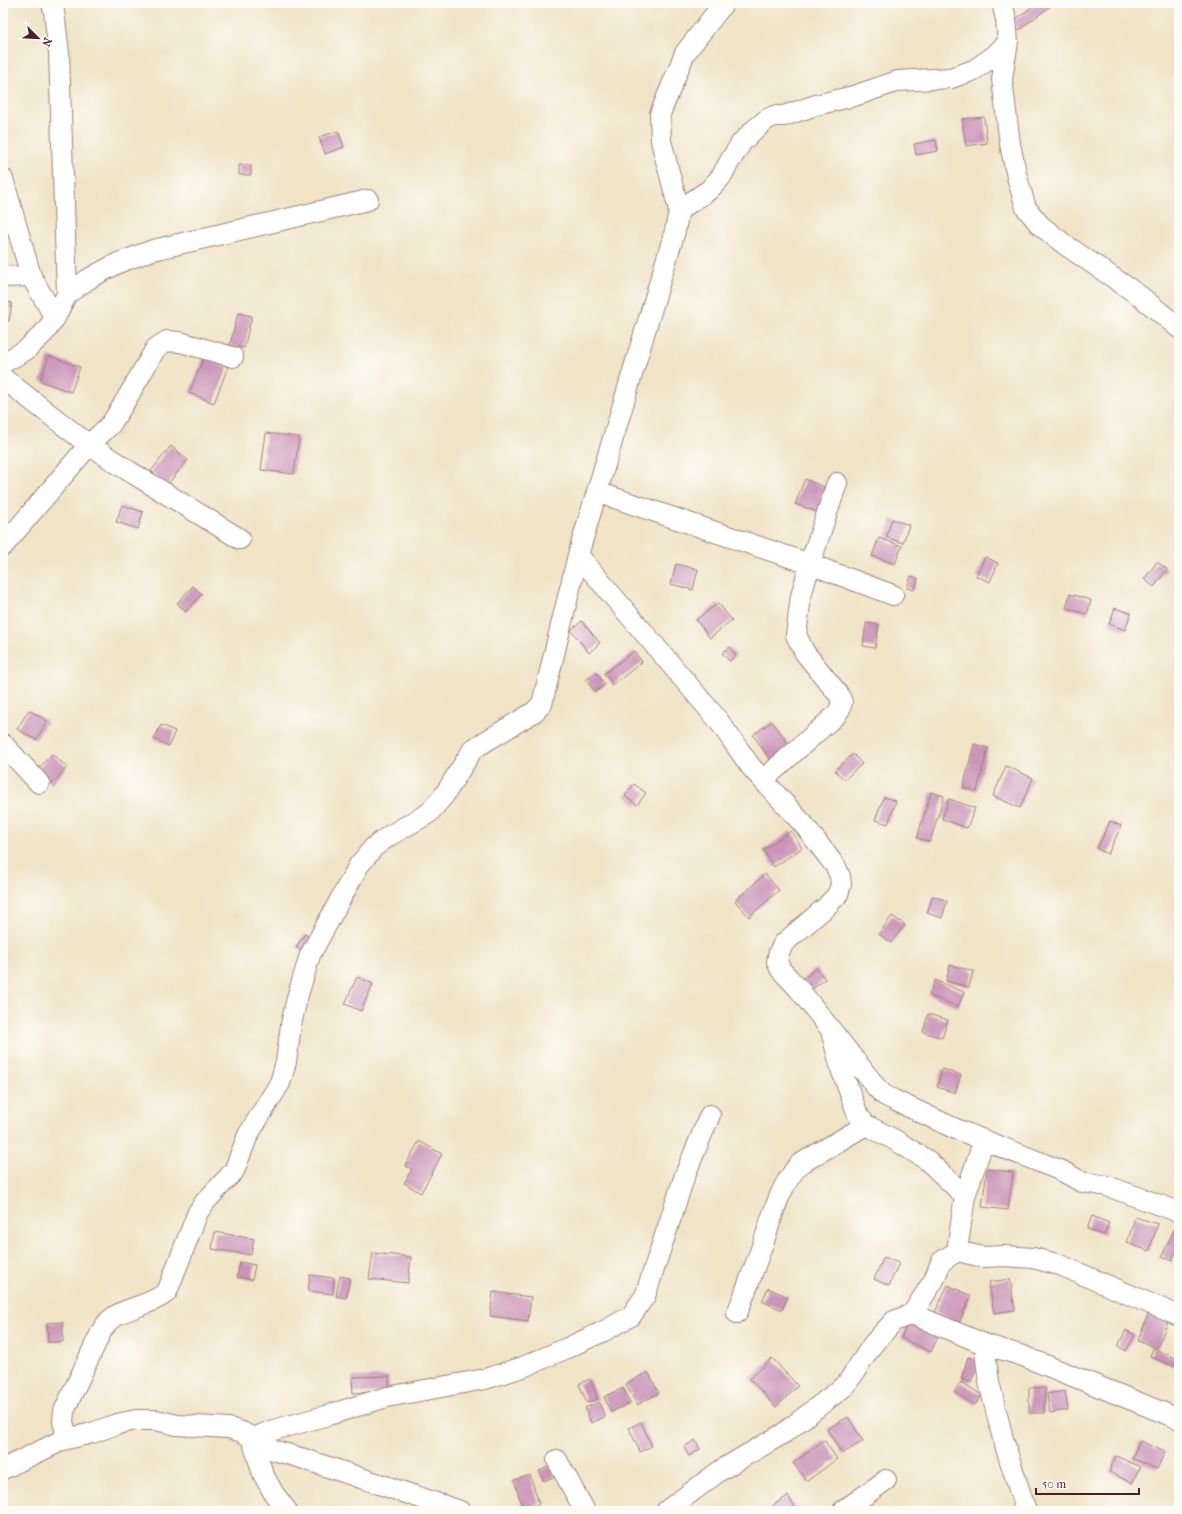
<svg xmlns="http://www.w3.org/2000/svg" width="1182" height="1514" viewBox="0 0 1182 1514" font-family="'IM FELL French Canon',serif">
<rect width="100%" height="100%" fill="#fdfcf7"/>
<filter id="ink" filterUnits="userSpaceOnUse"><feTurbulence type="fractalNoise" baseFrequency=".025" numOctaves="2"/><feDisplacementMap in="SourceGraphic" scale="8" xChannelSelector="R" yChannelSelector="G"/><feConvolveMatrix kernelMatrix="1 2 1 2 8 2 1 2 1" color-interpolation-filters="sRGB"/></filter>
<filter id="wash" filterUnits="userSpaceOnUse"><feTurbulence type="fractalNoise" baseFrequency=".012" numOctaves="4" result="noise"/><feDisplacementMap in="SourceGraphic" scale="16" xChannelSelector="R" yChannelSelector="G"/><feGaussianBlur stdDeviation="0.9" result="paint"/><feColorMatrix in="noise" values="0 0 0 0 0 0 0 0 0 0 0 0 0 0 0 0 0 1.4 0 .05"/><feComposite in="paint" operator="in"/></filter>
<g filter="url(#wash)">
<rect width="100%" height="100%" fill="#f0e3c6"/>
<g id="blocks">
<path fill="#cb95ba" d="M 1037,3 L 1052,3 L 1053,4 L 1019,30 L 1012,22 Z
M 984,117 L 987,143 L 966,146 L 962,119 Z
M 338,131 L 344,147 L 325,154 L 319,137 Z
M 936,140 L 938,151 L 916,155 L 914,144 Z
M 239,165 L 251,165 L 251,175 L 239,175 Z
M 3,301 L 12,303 L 9,321 L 3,320 Z
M 238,313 L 252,316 L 244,348 L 230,345 Z
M 49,356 L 80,367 L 71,392 L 40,381 Z
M 204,357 L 228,367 L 214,403 L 189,393 Z
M 266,433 L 299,437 L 294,474 L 261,470 Z
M 171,446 L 188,460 L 167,485 L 151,471 Z
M 805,479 L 829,489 L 820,513 L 795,504 Z
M 122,505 L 143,512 L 138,529 L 116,522 Z
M 892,519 L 909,525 L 903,543 L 886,537 Z
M 879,538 L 902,546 L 895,564 L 872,556 Z
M 985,557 L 998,563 L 990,582 L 976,576 Z
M 1157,562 L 1167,569 L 1154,587 L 1144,579 Z
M 676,564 L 698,569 L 693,590 L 671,584 Z
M 911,576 L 918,578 L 914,590 L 907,588 Z
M 193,586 L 202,594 L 186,612 L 177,603 Z
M 1070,594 L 1091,600 L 1087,614 L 1066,608 Z
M 718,603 L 732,620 L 710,638 L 696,620 Z
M 1115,608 L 1131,613 L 1125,630 L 1109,624 Z
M 582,621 L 600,643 L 589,653 L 571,630 Z
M 866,623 L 879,625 L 875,648 L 863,646 Z
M 730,647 L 736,656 L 729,661 L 722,653 Z
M 634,651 L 642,662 L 613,685 L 604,674 Z
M 596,672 L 605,685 L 595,692 L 586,680 Z
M 29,710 L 47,721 L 36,740 L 17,729 Z
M 772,721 L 792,749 L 772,762 L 753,735 Z
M 161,725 L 175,731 L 169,746 L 154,739 Z
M 974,744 L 988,748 L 977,791 L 963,788 Z
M 52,754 L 67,767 L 52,784 L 37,770 Z
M 853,754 L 862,764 L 844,780 L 835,770 Z
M 1006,766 L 1033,778 L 1020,808 L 993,796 Z
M 634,784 L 646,793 L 637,805 L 625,796 Z
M 931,792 L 944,796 L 930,842 L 917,838 Z
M 884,797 L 896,801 L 888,824 L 875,820 Z
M 949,799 L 975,808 L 967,828 L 942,819 Z
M 1110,821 L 1121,826 L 1108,854 L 1097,849 Z
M 791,831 L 802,848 L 774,867 L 763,850 Z
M 765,874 L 779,890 L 749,917 L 735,901 Z
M 933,896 L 947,901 L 942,918 L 927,913 Z
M 892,916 L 905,925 L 891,943 L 879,934 Z
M 305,934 L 313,940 L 304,952 L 296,947 Z
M 950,965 L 973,971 L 969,987 L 946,981 Z
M 816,968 L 825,979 L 811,990 L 802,980 Z
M 357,977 L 373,984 L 361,1011 L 345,1004 Z
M 935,980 L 964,992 L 958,1007 L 929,995 Z
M 928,1014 L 948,1020 L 942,1038 L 923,1032 Z
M 942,1069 L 961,1075 L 955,1093 L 937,1087 Z
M 419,1141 L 442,1154 L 421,1193 L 404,1183 L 412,1169 L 405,1166 Z
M 987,1169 L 1013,1172 L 1008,1210 L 982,1207 Z
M 1092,1216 L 1109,1223 L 1104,1235 L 1087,1229 Z
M 1135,1217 L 1158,1224 L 1149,1251 L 1127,1243 Z
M 1175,1228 L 1179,1230 L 1179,1245 L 1172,1261 L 1162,1256 Z
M 215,1232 L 254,1239 L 251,1255 L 212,1249 Z
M 373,1253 L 411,1257 L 408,1283 L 369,1279 Z
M 884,1257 L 899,1263 L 889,1286 L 874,1279 Z
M 240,1262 L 255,1265 L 252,1280 L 237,1277 Z
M 310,1275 L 334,1278 L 333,1294 L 308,1291 Z
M 340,1276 L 350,1278 L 346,1298 L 336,1296 Z
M 1010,1279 L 1015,1310 L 994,1313 L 989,1282 Z
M 948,1285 L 971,1296 L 959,1323 L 935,1312 Z
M 768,1288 L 788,1297 L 782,1310 L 762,1301 Z
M 493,1292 L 531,1297 L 528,1321 L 490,1316 Z
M 1148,1314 L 1168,1322 L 1157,1348 L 1138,1341 Z
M 909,1320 L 939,1335 L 931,1352 L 901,1338 Z
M 63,1322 L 63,1342 L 48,1342 L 47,1323 Z
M 1126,1330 L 1135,1335 L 1126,1351 L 1118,1346 Z
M 1153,1348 L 1177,1359 L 1173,1366 L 1150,1356 Z
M 968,1357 L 979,1361 L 971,1382 L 961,1379 Z
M 772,1358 L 798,1386 L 776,1407 L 750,1379 Z
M 648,1372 L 659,1393 L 637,1405 L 626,1384 Z
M 389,1376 L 389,1392 L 353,1393 L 352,1377 Z
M 590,1379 L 598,1399 L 587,1403 L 579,1384 Z
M 961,1382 L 982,1395 L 975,1405 L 954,1392 Z
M 623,1388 L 630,1403 L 611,1412 L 604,1397 Z
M 1029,1388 L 1045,1388 L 1044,1413 L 1029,1413 Z
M 1065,1391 L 1068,1410 L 1050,1413 L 1047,1394 Z
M 599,1402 L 605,1417 L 591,1423 L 585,1408 Z
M 848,1417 L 863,1441 L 842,1454 L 827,1429 Z
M 641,1422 L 652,1446 L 640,1452 L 629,1428 Z
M 695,1440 L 700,1449 L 689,1456 L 684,1447 Z
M 824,1440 L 837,1459 L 807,1481 L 793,1463 Z
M 1140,1441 L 1165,1452 L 1157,1469 L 1132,1458 Z
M 1116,1456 L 1140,1467 L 1132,1483 L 1109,1472 Z
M 550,1466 L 555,1476 L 544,1481 L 539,1471 Z
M 530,1475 L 539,1504 L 523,1509 L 514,1480 Z
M 788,1496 L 797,1511 L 775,1511 L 772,1506 Z"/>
</g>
</g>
<g filter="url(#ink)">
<use href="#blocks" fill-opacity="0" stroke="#9d8178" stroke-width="1"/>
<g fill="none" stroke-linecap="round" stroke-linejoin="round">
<defs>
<path id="minor" d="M 52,3 L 54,12 L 59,53 L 67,294
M 1002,3 L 1006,19 L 1008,42 L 1002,79 L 1010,144 L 1017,177 L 1026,208 L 1040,225 L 1064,244 L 1140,296 L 1179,328
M 3,179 L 31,276 L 55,318
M 679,210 L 709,190 L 721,177 L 731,159 L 742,142 L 754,130 L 766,120 L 774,116 L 784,116 L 816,105 L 854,96 L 898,81 L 951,78 L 974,70 L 994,56 L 1008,42
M 3,277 L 31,276
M 3,363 L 26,350 L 45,332 L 55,318 L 67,294 L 90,278 L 118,263 L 153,250 L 368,200
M 3,378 L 89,445 L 129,471 L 240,539
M 597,492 L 810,564 L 893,595
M 3,546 L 89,445 L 111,424 L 123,405 L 156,348 L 167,341 L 180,342 L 233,357
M 578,555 L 718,720 L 751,767 L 804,825 L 836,867 L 840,876 L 841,884 L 838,894 L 826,907 L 784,943 L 779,952 L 777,962 L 781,970 L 798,988 L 877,1088 L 884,1095 L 894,1100 L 956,1129 L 1062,1171 L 1082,1182 L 1107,1186 L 1179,1212
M 3,744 L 39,783
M 763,780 L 836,715 L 840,709 L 842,702 L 839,695 L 805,653 L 796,635 L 801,596 L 810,564 L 837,483
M 832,1035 L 841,1069 L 858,1115 L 866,1125 L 895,1140 L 927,1160 L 965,1196 L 957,1251
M 965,1196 L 984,1140
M 737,1313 C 747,1289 755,1265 764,1241 C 773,1214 780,1185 800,1164 L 866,1125
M 912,1314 L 984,1344 L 1023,1356 L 1179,1419
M 984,1344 L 989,1382 L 1003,1439 L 1026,1511
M 63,1440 L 66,1432 L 63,1422 L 64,1411 L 102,1330 C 105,1327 107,1322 110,1320 C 124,1307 149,1307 167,1292 L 198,1212 L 205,1202 L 234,1171 L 248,1135 L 280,1083 L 286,1062 L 291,1025 L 297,998 L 310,955 L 359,865 L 374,847 L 389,836 L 429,813 L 445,794 L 473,749 L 534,712 L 542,704 L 578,555 L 675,231 L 679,210 L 661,141 L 660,114 L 685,53 L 724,3
M 557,1460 L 585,1511
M 3,1469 L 63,1440 L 92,1433 L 117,1424 L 136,1420 L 156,1420 L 177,1425 L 229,1428 L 242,1432 L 273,1450 L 301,1458 L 460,1511
M 287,1511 L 274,1494 L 263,1474 L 252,1439 L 270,1431 L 325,1416 L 387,1397 L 485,1379 L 523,1367 L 567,1348 L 604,1331 L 631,1316 L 645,1296 L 685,1175 L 710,1115
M 666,1511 L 721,1470 L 784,1433 L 846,1385 L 873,1344 L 894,1321 L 912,1314 L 934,1280 L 941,1262 L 957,1251 L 983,1257 L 1005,1256 L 1033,1258 L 1060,1265 L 1179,1316
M 843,1511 L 886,1480"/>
</defs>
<use href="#minor" stroke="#9d8178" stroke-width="22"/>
<use href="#minor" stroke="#fff" stroke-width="20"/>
</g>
</g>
<rect width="1182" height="1514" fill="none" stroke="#fdfcf7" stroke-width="16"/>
<g transform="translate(38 38) rotate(114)" stroke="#fdfcf7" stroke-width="3" paint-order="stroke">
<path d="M0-3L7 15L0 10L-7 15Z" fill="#4a1f2b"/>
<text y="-6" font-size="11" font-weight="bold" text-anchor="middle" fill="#4a1f2b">N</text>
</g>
<path d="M1036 1488v6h103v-6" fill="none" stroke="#4a1f2b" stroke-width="2"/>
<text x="1042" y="1488" font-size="12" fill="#4a1f2b" stroke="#fdfcf7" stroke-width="3" paint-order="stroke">50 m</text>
</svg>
